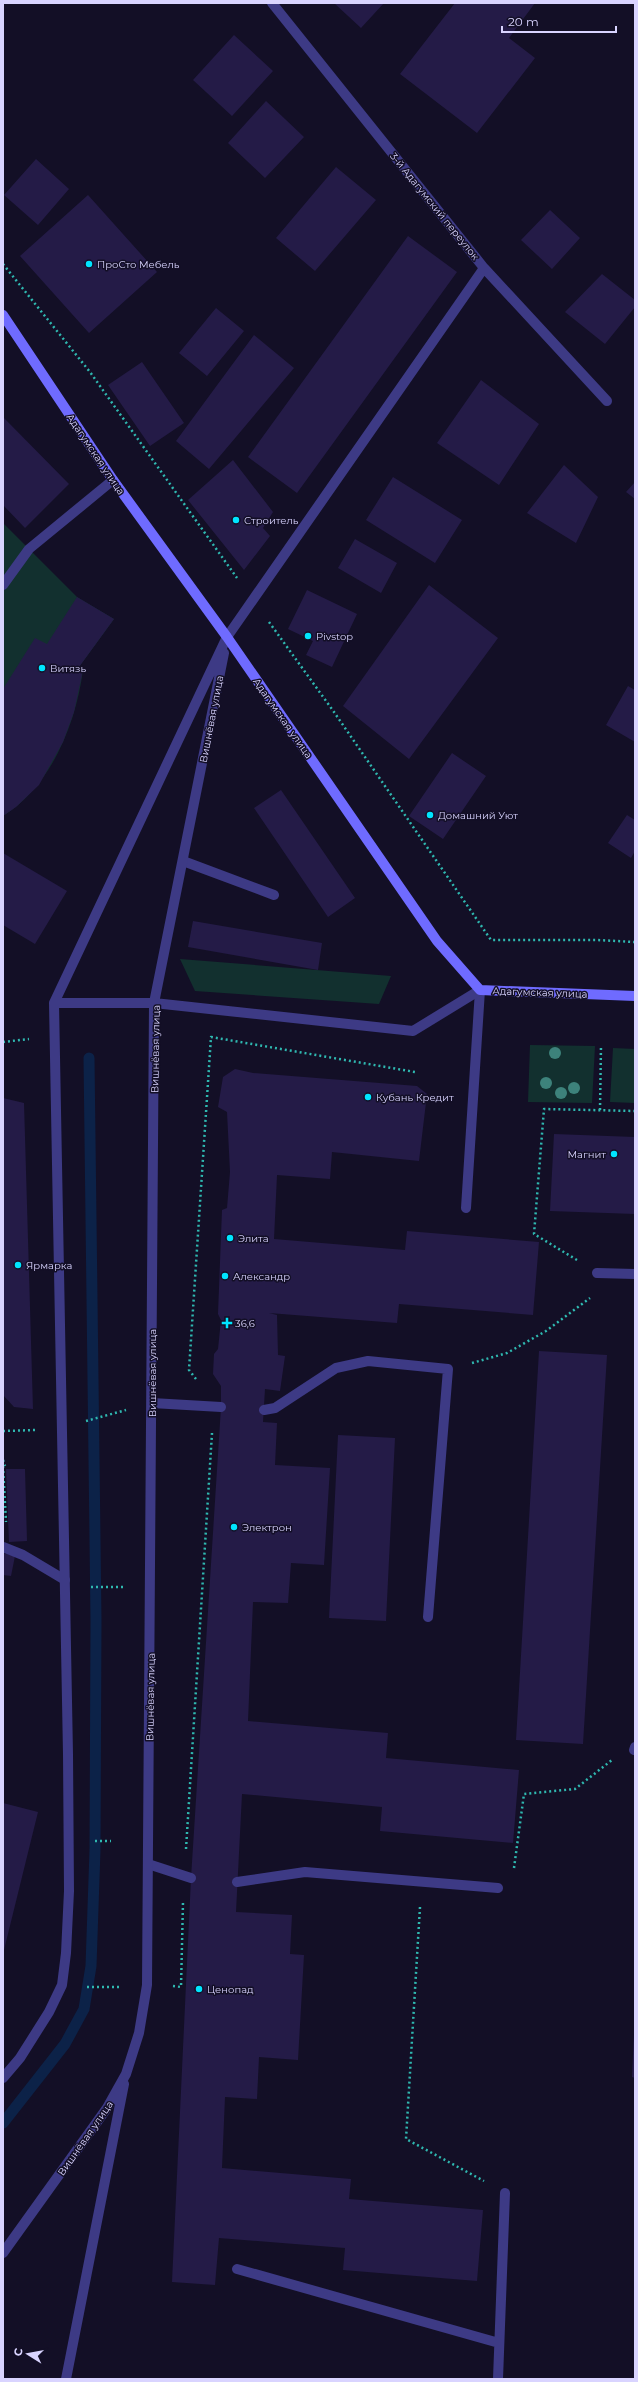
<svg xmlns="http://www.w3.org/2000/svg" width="638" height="2382" viewBox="0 0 638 2382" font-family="Montserrat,sans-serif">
<rect width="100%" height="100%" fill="#130f26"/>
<path fill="#12302f" d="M 3,523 L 77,597 L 114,619 L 79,667 L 83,670 C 76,724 51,786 3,816 Z
M 180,959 L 391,976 L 379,1004 L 195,991 Z
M 530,1045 L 595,1046 L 592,1103 L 528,1102 Z
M 613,1048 L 635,1049 L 635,1103 L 610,1102 Z"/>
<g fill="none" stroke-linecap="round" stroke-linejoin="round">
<path stroke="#0c2248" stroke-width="11" d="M 3,2123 L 65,2044 L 84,2009 L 91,1966 L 95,1850 L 96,1620 L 89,1058"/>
</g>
<path fill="#241b47" d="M 334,3 L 384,3 L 361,28 Z
M 455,3 L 535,3 L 509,38 L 535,58 L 477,133 L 400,74 Z
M 234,35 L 273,71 L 232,116 L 193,80 Z
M 266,101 L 304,137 L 265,178 L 228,143 Z
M 36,159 L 69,189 L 38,225 L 4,195 Z
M 336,167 L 376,200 L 315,271 L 276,238 Z
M 88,195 L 157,272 L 89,333 L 20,256 Z
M 550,210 L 580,238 L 552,269 L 521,240 Z
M 408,236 L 457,272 L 297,493 L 248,457 Z
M 602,274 L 635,300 L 635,307 L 605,344 L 565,312 Z
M 216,308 L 244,331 L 207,376 L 179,353 Z
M 254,335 L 294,368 L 209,469 L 176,441 Z
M 142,362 L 184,423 L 150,446 L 108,385 Z
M 481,380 L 539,424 L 499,485 L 437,443 Z
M 4,418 L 69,484 L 25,528 L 3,505 Z
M 233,460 L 273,512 L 263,528 L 270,536 L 244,570 L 188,500 Z
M 564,465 L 598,497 L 576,543 L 527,513 Z
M 393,477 L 462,520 L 435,563 L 366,520 Z
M 635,482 L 635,499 L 626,492 Z
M 355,539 L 397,563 L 381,593 L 338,568 Z
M 429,585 L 498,638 L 409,759 L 343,706 Z
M 307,590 L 357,614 L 332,667 L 306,655 L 313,641 L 288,629 Z
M 77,597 L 114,619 L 79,667 L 83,670 L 74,712 L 63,742 L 39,785 L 16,807 L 3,816 L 3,689 L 35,638 L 47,644 Z
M 628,686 L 635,690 L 635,742 L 606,725 Z
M 452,753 L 486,776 L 443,839 L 409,816 Z
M 281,790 L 355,898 L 328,917 L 254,808 Z
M 627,815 L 635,820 L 635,851 L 631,858 L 608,843 Z
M 3,853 L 67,891 L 35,944 L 3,925 Z
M 193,921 L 322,943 L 318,970 L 188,947 Z
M 235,1069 L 253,1073 L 417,1086 L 427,1094 L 419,1161 L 332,1152 L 330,1179 L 277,1175 L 274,1239 L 405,1250 L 407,1231 L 539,1242 L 533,1315 L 399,1304 L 397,1323 L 269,1313 L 277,1315 L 278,1355 L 285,1356 L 280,1391 L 265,1389 L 263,1422 L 277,1423 L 275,1465 L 330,1468 L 324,1565 L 291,1563 L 288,1603 L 253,1602 L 248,1721 L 388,1733 L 386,1758 L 519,1770 L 513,1843 L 380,1831 L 382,1807 L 242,1794 L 236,1912 L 292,1915 L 290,1954 L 304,1955 L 298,2060 L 259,2057 L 257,2099 L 225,2097 L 222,2168 L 351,2179 L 349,2199 L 483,2210 L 477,2281 L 343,2270 L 345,2248 L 219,2238 L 215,2285 L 172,2282 L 191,1878 L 221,1407 L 221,1386 L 213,1374 L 214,1354 L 218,1349 L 221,1320 L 218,1314 L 222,1210 L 227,1208 L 230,1172 L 227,1112 L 218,1107 L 223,1077 Z
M 3,1098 L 24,1103 L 33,1409 L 14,1407 L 3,1395 Z
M 554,1134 L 635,1137 L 635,1214 L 550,1211 Z
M 539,1351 L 607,1355 L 583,1744 L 516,1740 Z
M 338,1435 L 395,1438 L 386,1621 L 329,1618 Z
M 6,1469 L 25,1469 L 27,1541 L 9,1542 Z
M 3,1553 L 15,1556 L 11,1576 L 3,1575 Z
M 3,1803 L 38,1812 L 4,1950 L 3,1950 Z
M 634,2034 L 635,2034 L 635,2078 L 632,2077 Z"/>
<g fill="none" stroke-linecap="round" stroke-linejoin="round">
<path stroke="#2fb8b0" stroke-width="2.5" stroke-dasharray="2 3" stroke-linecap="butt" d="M 3,264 L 90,372 L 237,578
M 269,622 L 334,712 L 491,940 L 597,940 L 635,942
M 3,1042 L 29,1039
M 600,1110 L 601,1045
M 577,1260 L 534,1234 L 544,1109 L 635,1111
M 472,1363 L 507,1353 L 546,1331 L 590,1298
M 196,1379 L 189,1370 L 211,1037 L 415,1072
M 86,1421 L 126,1410
M 3,1431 L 36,1430
M 3,1460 L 5,1466
M 3,1466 L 6,1522
M 91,1587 L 126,1587
M 95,1841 L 111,1841
M 186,1849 L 212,1433
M 514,1868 L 524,1794 L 575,1789 L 612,1760
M 420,1907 L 406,2139 L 484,2181
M 173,1986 L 181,1987 L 183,1902
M 87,1987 L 120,1987"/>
<path stroke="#3d3a85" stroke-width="10" d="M 3,585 L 29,549 L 113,480
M 183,861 L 274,895
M 466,1208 L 480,990
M 597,1273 L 635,1274
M 152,1403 L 221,1407
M 264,1410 L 275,1408 L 336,1368 L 368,1361 L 448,1369 L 428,1617
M 3,1547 L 23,1555 L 65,1580
M 634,1750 L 635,1747
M 148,1864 L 191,1878
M 237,1882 L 305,1872 L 498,1888
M 237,2269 L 499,2343
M 498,2379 L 505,2193"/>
<path stroke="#3d3a85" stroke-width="10" d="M 272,3 L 484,268 L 607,401
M 54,1003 L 154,1003 L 413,1031 L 480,990
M 3,2078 L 20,2058 L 49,2012 L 62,1985 L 66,1953 L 69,1891 L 68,1754 L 54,1003 L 227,637 L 484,268
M 3,2253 L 107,2108 L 126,2074 L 139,2033 L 147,1985 L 154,1003 L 224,653
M 66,2379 L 124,2084"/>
<path stroke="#6f6bff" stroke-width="10" d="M 3,315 L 113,480 L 227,637 L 437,941 L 480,990 L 635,996"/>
</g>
<g fill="#3d827b">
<circle cx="555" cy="1053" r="6"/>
<circle cx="546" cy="1083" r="6"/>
<circle cx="574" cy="1088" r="6"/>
<circle cx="561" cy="1093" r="6"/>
</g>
<g fill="#00e5ff" stroke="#130f26" stroke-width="1.5">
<circle cx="89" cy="264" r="4"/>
<circle cx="236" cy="520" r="4"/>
<circle cx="308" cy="636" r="4"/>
<circle cx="42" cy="668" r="4"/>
<circle cx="430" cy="815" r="4"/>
<circle cx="368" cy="1097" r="4"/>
<circle cx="614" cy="1154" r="4"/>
<circle cx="230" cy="1238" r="4"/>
<circle cx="18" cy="1265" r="4"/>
<circle cx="225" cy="1276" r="4"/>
<path d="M225 1317h4v4h4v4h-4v4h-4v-4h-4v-4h4z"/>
<circle cx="234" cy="1527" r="4"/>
<circle cx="199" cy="1989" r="4"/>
</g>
<g text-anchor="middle" stroke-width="3" stroke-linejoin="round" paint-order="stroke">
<g font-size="10" fill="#d9d4ff" stroke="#130f26">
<text transform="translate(435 206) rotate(51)" y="4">3-й Адагумский переулок</text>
<text transform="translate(96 454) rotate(56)" y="4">Адагумская улица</text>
<text transform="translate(283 718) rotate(55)" y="4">Адагумская улица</text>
<text transform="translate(211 719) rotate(-79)" y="4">Вишнёвая улица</text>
<text transform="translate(540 992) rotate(2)" y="4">Адагумская улица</text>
<text transform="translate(155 1049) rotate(-89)" y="4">Вишнёвая улица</text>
<text transform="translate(152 1373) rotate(-90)" y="4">Вишнёвая улица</text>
<text transform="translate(150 1697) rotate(-89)" y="4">Вишнёвая улица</text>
<text transform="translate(85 2138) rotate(-55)" y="4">Вишнёвая улица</text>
</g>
<g font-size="10" fill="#d9d4ff" stroke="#130f26" text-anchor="start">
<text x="97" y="268">ПроСто Мебель</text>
<text x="244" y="524">Строитель</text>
<text x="316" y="640">Pivstop</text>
<text x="50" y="672">Витязь</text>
<text x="438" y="819">Домашний Уют</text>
<text x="376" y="1101">Кубань Кредит</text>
<text x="606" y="1158" text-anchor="end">Магнит</text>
<text x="238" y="1242">Элита</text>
<text x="26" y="1269">Ярмарка</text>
<text x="233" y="1280">Александр</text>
<text x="235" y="1327">36,6</text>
<text x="242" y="1531">Электрон</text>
<text x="207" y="1993">Ценопад</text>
</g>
</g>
<rect width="638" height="2382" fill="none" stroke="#d9d4ff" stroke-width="8"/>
<g transform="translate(28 2354) rotate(281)" stroke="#130f26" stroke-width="3" paint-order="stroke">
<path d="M0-3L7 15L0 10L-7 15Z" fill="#d9d4ff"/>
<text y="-6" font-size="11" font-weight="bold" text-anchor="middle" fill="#d9d4ff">С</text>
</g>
<path d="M502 26v6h114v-6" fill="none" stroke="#d9d4ff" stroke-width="2"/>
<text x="508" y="26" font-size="12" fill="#d9d4ff" stroke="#130f26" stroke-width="3" paint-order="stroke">20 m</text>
</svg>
